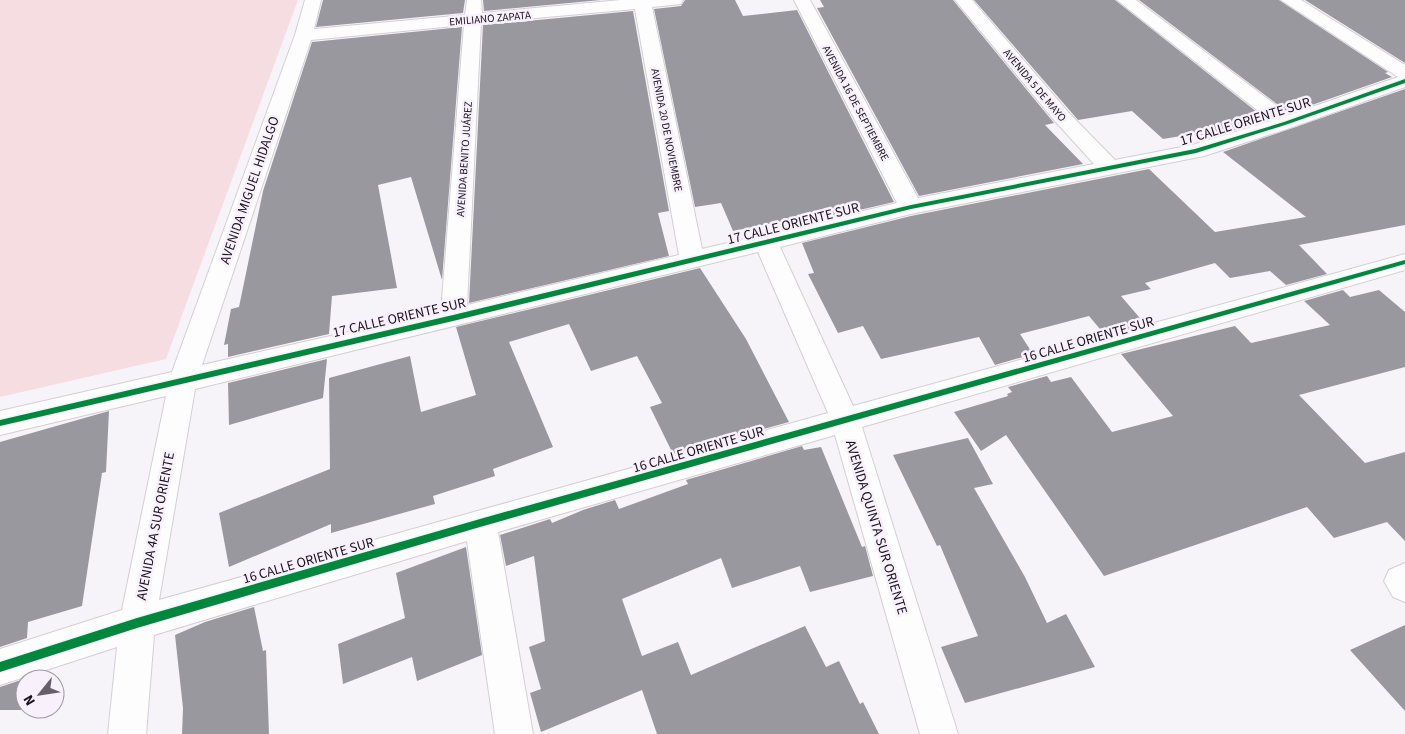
<svg xmlns="http://www.w3.org/2000/svg" width="1405" height="734" viewBox="0 0 1405 734" font-family="'Source Sans 3',sans-serif">
<rect width="100%" height="100%" fill="#f7f4f9"/>
<path fill="#f6dde2" d="M 0,0 L 298,0 L 166,359 L 0,397 Z"/>
<path fill="#9a989f" d="M 323,0 L 465,0 L 463,13 L 316,27 Z
M 483,0 L 601,0 L 484,11 Z
M 685,0 L 735,0 L 743,16 L 797,10 L 894,202 L 795,225 L 793,219 L 733,231 L 721,203 L 695,207 L 654,9 L 681,6 Z
M 820,0 L 953,0 L 1054,123 L 1045,125 L 1083,164 L 919,196 L 817,8 L 824,7 Z
M 974,0 L 1115,0 L 1267,120 L 1206,139 L 1199,133 L 1163,139 L 1132,111 L 1078,120 Z
M 1139,0 L 1279,0 L 1388,72 L 1385,73 L 1392,77 L 1289,113 Z
M 1305,0 L 1405,0 L 1405,63 Z
M 633,11 L 669,211 L 658,213 L 669,256 L 469,303 L 483,25 Z
M 462,27 L 442,280 L 411,177 L 378,185 L 397,288 L 332,296 L 329,334 L 228,357 L 228,344 L 224,345 L 231,309 L 239,307 L 263,191 L 312,42 Z
M 1405,89 L 1405,225 L 1299,245 L 1327,274 L 1286,285 L 1270,271 L 1230,278 L 1215,263 L 1145,283 L 1151,289 L 1121,296 L 1145,324 L 1105,335 L 1089,316 L 1020,334 L 1033,354 L 995,365 L 979,337 L 881,359 L 863,326 L 838,333 L 808,274 L 814,273 L 802,243 L 911,216 L 1149,169 L 1215,232 L 1306,217 L 1223,152 Z
M 700,268 L 746,339 L 789,422 L 673,454 L 650,407 L 662,403 L 637,356 L 591,371 L 569,324 L 509,342 L 553,447 L 493,469 L 495,476 L 433,496 L 435,504 L 331,533 L 331,524 L 229,567 L 219,513 L 330,469 L 329,378 L 410,356 L 421,412 L 476,395 L 456,327 Z
M 1343,290 L 1350,297 L 1379,290 L 1405,312 L 1405,367 L 1299,395 L 1365,463 L 1405,452 L 1405,541 L 1387,522 L 1334,538 L 1307,507 L 1104,576 L 1006,435 L 981,451 L 954,412 L 1008,396 L 1007,394 L 1012,392 L 1008,387 L 1047,376 L 1051,382 L 1071,377 L 1112,432 L 1173,416 L 1121,354 L 1235,326 L 1251,343 L 1330,325 L 1304,301 Z
M 327,359 L 323,398 L 229,425 L 228,383 Z
M 109,411 L 106,472 L 102,473 L 82,606 L 28,622 L 27,638 L 0,647 L 0,442 Z
M 968,438 L 993,484 L 974,488 L 1025,577 L 1047,623 L 1066,614 L 1095,667 L 965,703 L 941,647 L 978,636 L 940,545 L 937,546 L 893,455 Z
M 802,446 L 804,450 L 821,447 L 862,547 L 865,546 L 873,576 L 810,592 L 800,566 L 732,588 L 721,558 L 622,599 L 642,656 L 678,642 L 691,675 L 805,626 L 826,667 L 839,661 L 860,704 L 863,702 L 879,734 L 657,734 L 642,690 L 541,732 L 530,693 L 541,689 L 529,647 L 545,641 L 534,556 L 506,566 L 500,535 L 550,519 L 552,523 L 583,510 L 615,500 L 619,509 L 688,484 L 686,480 Z
M 466,547 L 482,655 L 417,681 L 412,657 L 343,684 L 338,644 L 405,618 L 396,573 Z
M 254,607 L 263,651 L 266,650 L 269,734 L 182,734 L 183,708 L 175,635 L 205,622 Z
M 1405,625 L 1405,711 L 1350,650 Z
M 24,679 L 22,710 L 0,710 L 0,687 Z"/>
<g fill="none" stroke-linecap="round" stroke-linejoin="round">
<defs>
<path id="minor" d="M 305,0 L 321,0 L 314,29 L 465,15 L 467,0 L 481,0 L 482,13 L 621,0 L 683,0 L 681,4 L 652,7 L 702,249 L 897,203 L 794,0 L 810,0 L 918,198 L 1094,164 L 1054,120 L 955,0 L 972,0 L 1068,112 L 1115,160 L 1192,145 L 1271,121 L 1117,0 L 1136,0 L 1289,115 L 1398,77 L 1281,0 L 1301,0 L 1405,65 L 1405,87 L 1293,127 L 1204,156 L 911,214 L 780,247 L 853,406 L 1405,254 L 1405,270 L 862,427 L 958,734 L 920,734 L 835,435 L 498,532 L 533,734 L 495,734 L 467,541 L 154,635 L 146,734 L 108,734 L 117,647 L 0,685 L 0,649 L 122,610 L 166,396 L 0,435 L 0,411 L 172,372 L 295,35 ZM 635,9 L 679,255 L 467,305 L 481,23 ZM 464,25 L 441,311 L 202,365 L 311,40 ZM 758,252 L 828,413 L 159,600 L 195,389 Z
M 1405,563 L 1405,602 L 1393,597 L 1384,581 L 1389,570 Z"/>
</defs>
<use href="#minor" stroke="#d3ced6" stroke-width="2"/>
<use href="#minor" fill="#fefdfe" fill-rule="evenodd"/>
<defs>
<path id="cycleway" d="M 1405,79 L 1405,83 L 1288,124 L 1196,153 L 911,209 L 453,321 L 0,426 L 0,420 L 453,315 L 911,205 L 1195,149 L 1284,122 Z
M 1405,260 L 1405,264 L 480,527 L 137,628 L 0,672 L 0,662 L 137,618 L 480,519 Z"/>
</defs>
<use href="#cycleway" stroke="#f8f1fc" stroke-width="3"/>
<use href="#cycleway" fill="#00873e" fill-rule="evenodd"/>
</g>
<g text-anchor="middle" stroke-width="5" stroke-linejoin="round" paint-order="stroke">
<g font-size="11" fill="#18121c" stroke="#f8f1fc">
<text transform="translate(490 18) rotate(-5)" y="4">EMILIANO ZAPATA</text>
<text transform="translate(1035 85) rotate(50)" y="4">AVENIDA 5 DE MAYO</text>
<text transform="translate(856 103) rotate(62)" y="4">AVENIDA 16 DE SEPTIEMBRE</text>
<text transform="translate(667 130) rotate(79)" y="4">AVENIDA 20 DE NOVIEMBRE</text>
<text transform="translate(464 159) rotate(-86)" y="4">AVENIDA BENITO JUÁREZ</text>
</g>
<g font-size="14" fill="#18121c" stroke="#f8f1fc">
<text transform="translate(1245 121) rotate(-17)" y="5">17 CALLE ORIENTE SUR</text>
<text transform="translate(249 190) rotate(-71)" y="5">AVENIDA MIGUEL HIDALGO</text>
<text transform="translate(793 223) rotate(-14)" y="5">17 CALLE ORIENTE SUR</text>
<text transform="translate(399 317) rotate(-13)" y="5">17 CALLE ORIENTE SUR</text>
<text transform="translate(1088 339) rotate(-16)" y="5">16 CALLE ORIENTE SUR</text>
<text transform="translate(698 449) rotate(-16)" y="5">16 CALLE ORIENTE SUR</text>
<text transform="translate(155 526) rotate(-79)" y="5">AVENIDA 4A SUR ORIENTE</text>
<text transform="translate(877 527) rotate(73)" y="5">AVENIDA QUINTA SUR ORIENTE</text>
<text transform="translate(308 560) rotate(-16)" y="5">16 CALLE ORIENTE SUR</text>
</g>
</g>
<g transform="translate(40 694) rotate(240)"><circle r="24" fill="#f8f1fc" stroke="#9e98a2"/>
<path d="M0-4L9 19L0 12L-9 19Z" fill="#666169"/>
<text y="-8" font-size="14" font-weight="bold" text-anchor="middle" fill="#18121c">N</text>
</g>
</svg>
